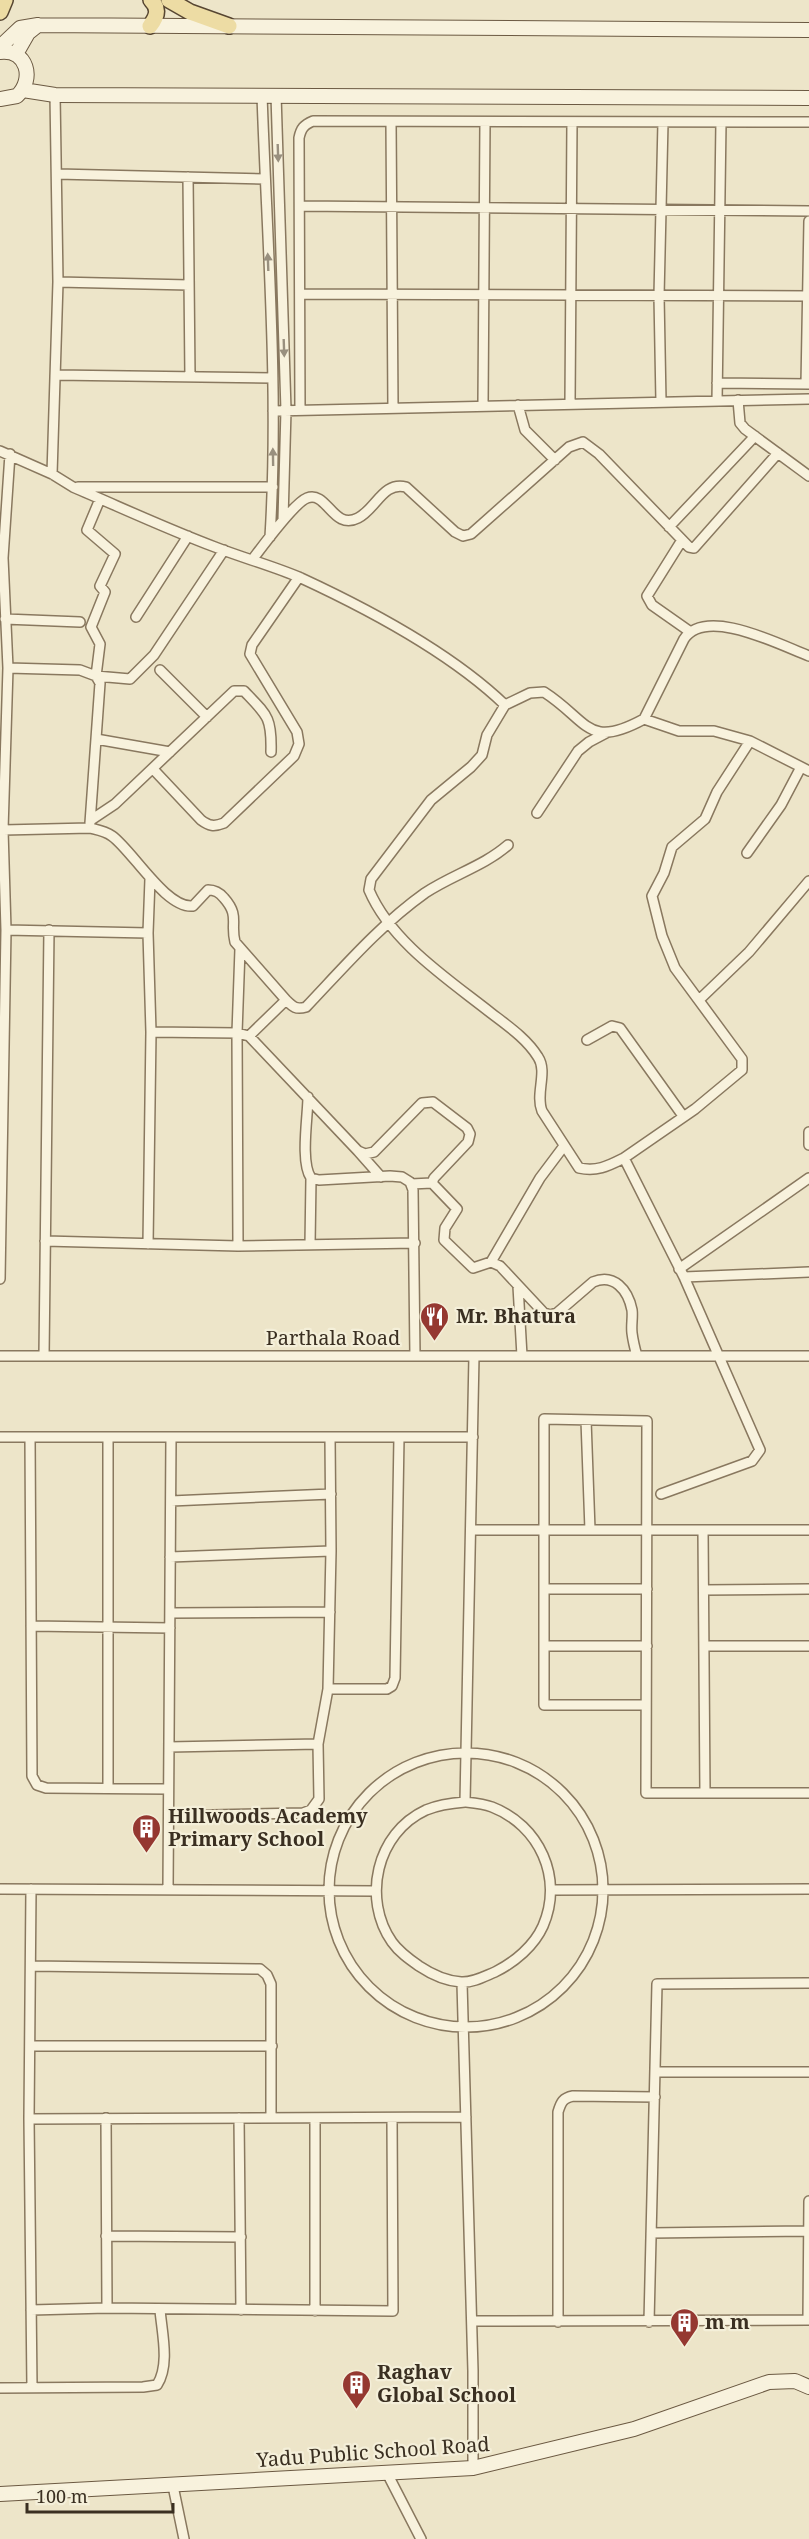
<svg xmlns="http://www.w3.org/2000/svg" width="809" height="2539" viewBox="0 0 809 2539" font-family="'Noto Serif',serif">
<rect width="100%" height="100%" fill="#ede5c9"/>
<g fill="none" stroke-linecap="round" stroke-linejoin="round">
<defs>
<path id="street" d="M 262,95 C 267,242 279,390 270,537
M 276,95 L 286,410 L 283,520
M 391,122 L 393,407
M 57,174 L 265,179
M 188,177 L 190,377
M 301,206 L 809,211
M 58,282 L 189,285
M 301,294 L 809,296
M 55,375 L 272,378
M 717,383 L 809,384
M 806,384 L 809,221
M 738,400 L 740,423 L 745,429 L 809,476
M 717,401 L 721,122
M 661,402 L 659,296 L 663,122
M 570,404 L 572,122
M 483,405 L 485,122
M 518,405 L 525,430 L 555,460
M 300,409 L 299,138 C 301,128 304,125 313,121 L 809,122
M 273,411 L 809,399
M 0,451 L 52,474 L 73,487 C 120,507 167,529 215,547 C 243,558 273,566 301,578 C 368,609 452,654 505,705 L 530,693 L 544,692 C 589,721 587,750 644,719 L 679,731 L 714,731 L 750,741 L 809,771
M 52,474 L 58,282 L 55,95
M 78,487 L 273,487
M 100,499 L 87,530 L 115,554 L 100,586 L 105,592 L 91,627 L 100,644 L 96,676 L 130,679 L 154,655 L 224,550
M 669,527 L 755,436
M 682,540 L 647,596 L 652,605 L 689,631
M 252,560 C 262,547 294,503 307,498 C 327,490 333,531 358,518 C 376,509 383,481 406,487 L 455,532 L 463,536 L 471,534 L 569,447 L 583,442 L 599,454 L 689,547 L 694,548 L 778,453
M 136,617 L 188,536
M 5,619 L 80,622
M 8,668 L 80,670 L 96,676 L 100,683 L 90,823
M 160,670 L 207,717
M 505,705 L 487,735 L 482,755 L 471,767 L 431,800 L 371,879 L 369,890 C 391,942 448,979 491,1013 C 508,1026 527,1039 538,1057 C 548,1072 535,1094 542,1111 L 579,1168 C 597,1172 608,1166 624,1158 L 684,1277 L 760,1450 L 752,1461 L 661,1494
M 644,719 L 684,639 C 706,606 780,645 809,656
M 96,739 L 170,752
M 153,769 L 201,820 C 209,826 214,827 224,823 L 294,756 L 299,744 L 297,732 L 250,654 L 252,645 L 299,577
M 537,813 L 578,751 L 589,742 L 606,733
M 91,820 L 115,804 L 234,691 L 244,691 C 267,715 272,717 271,752
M 3,830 L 90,828 C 98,830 105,831 112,836 C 132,850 166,909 193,906 L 208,890 C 215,890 219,892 224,898 C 240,916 230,923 235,942 L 286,1000 C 293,1007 296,1010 306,1007 C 344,967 380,925 425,893 C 452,875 484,866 508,845
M 747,853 L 781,805 L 801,767
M 6,930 L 148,933
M 699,1000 L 749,952 L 809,881
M 151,1032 L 237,1033 L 249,1036 L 358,1151 L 365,1154 L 374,1152 L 422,1103 L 433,1102 L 467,1128 L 470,1134 L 468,1142 L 434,1178 L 432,1183 L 457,1209 L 445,1228 L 444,1240 L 473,1268 L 491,1262 L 500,1266 L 544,1313 L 550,1315 L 557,1313 L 593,1282 C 614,1273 628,1290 632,1310 C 633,1317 631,1325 632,1333 C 633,1341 635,1349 637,1356
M 249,1036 L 286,1000
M 587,1040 L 612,1026 L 620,1028 L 683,1116
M 308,1097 C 308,1116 300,1162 311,1178 L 319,1180 L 390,1176 L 402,1177 L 410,1182 L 413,1190 L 415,1356
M 809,1132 L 809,1145
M 358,1151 L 381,1177
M 624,1158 L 695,1109 L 742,1070 L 742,1059 L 675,968 L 662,936 L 652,896 L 664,873 L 672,847 L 705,819 L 717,792 L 750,741
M 411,1184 L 432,1183
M 45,1241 L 238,1246 L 415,1243
M 148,1244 L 151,1032 L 148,933 L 150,879
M 310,1245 L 311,1178
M 238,1246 L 237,1033 L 240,949
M 491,1262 L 540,1178 L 564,1146
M 679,1269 L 809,1178
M 684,1277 L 809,1272
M 0,1279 L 6,930 L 3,830 L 8,668 L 3,558 L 10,454
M 518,1286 L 522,1356
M 0,1356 L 809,1356
M 44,1356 L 49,930
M 586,1420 L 590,1530
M 0,1437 L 473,1437
M 30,1437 L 32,1776 L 37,1785 L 46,1788 L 168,1789
M 108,1437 L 108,1788
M 171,1501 L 331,1494
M 471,1530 L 809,1530
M 703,1530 L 705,1793
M 170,1557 L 331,1551
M 544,1589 L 647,1589
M 704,1590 L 809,1589
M 170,1613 L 330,1612
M 31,1626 L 170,1628
M 544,1646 L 647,1646
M 704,1646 L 809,1646
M 328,1689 L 387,1689 L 392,1686 L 395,1678 L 399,1437
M 646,1705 L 544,1705 L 544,1419 L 647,1421 L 646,1793 L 809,1793
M 169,1747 L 318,1744
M329 1890a137 137 0 1 1 274 0a137 137 0 1 1-274 0Z
M 465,1802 C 474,1803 484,1804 492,1807 C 539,1825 564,1878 543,1926 C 534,1946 515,1962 495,1972 C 485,1976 473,1983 461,1982 C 446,1981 431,1974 419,1966 C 409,1959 399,1952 392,1942 C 362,1899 376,1833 426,1810 C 438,1805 452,1803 465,1802 Z
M 465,1802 L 474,1356
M 169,1816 L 303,1813 L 311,1810 L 319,1799 L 318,1744 L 328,1689 L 331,1551 L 330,1437
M 0,1889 L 375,1891
M 31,1889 L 29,2119 L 32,2387
M 168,1890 L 171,1437
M 551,1890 L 809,1889
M 31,1966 L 260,1969 L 267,1975 L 271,1984 L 271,2118
M 462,1983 L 473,2371 L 473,2468
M 31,2046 L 272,2046
M 655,2072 L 809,2072
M 106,2118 L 107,2308
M 239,2118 L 241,2310
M 29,2119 L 466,2117
M 651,2233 L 809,2231
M 106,2236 L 241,2237
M 31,2310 L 107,2308 L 393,2311 L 392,2118
M 315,2311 L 315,2118
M 472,2321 L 808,2320 L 809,2201
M 558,2322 L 558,2112 C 561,2102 563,2098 573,2096 L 655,2097
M 649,2322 L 657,1984 L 809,1983
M 0,2388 L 143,2387 L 157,2385 C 170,2365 162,2333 160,2310
M 387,2473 L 421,2539
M 173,2486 L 184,2539"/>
<path id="secondary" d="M 0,47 L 20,28 L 38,25 L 809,30
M 0,52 C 27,49 35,79 17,96 L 0,99
M 16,54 L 28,33 L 38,25
M 23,90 L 55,95 L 809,98
M 0,2494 L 473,2468 L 634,2429 L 769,2382 L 795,2381 L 809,2387"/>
<path id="primary" d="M 169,0 L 190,12 L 229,26
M 0,12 L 5,0
M 150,26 C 157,17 160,9 151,0"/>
</defs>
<use href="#street" stroke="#89785f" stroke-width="12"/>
<use href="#secondary" stroke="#6b5942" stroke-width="16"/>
<use href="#primary" stroke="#574632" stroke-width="18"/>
<use href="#street" stroke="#f8f2dd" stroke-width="9"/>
<use href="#secondary" stroke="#f8f2dd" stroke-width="14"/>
<use href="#primary" stroke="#eddca4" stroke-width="15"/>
</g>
<defs><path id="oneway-solid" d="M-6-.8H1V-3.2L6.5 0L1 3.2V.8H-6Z" transform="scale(1.5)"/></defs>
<g fill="#99907f">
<use href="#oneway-solid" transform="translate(278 153) rotate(88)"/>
<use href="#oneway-solid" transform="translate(268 262) rotate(-92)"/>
<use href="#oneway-solid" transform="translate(284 348) rotate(88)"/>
<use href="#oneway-solid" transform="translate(273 457) rotate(-91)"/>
</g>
<defs>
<symbol id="restaurant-pin" viewBox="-11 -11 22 30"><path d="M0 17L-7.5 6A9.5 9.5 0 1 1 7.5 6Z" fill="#953831" stroke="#f4efd9"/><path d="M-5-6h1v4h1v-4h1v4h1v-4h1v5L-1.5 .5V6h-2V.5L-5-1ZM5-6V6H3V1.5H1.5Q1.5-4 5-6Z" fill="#fff"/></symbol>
<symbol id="building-pin" viewBox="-11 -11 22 30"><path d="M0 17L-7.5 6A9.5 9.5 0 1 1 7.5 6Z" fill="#953831" stroke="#f4efd9"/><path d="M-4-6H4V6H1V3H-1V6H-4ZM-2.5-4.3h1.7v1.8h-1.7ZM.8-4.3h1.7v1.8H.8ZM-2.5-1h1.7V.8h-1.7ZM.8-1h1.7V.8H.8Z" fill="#fff"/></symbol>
</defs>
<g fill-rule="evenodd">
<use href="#restaurant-pin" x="418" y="1300" width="33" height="45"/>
<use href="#building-pin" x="130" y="1812" width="33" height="45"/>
<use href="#building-pin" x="668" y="2306" width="33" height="45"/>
<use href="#building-pin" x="340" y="2368" width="33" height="45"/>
</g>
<g text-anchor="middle" stroke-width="4.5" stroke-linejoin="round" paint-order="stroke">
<g font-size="20" font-weight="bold" fill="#3a2f21" stroke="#f4efd9" text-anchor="start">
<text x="456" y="1323">Mr. Bhatura</text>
<text x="168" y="1823">Hillwoods Academy<tspan x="168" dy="23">Primary School</tspan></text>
<text x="705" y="2329">m m</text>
<text x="377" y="2379">Raghav<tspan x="377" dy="23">Global School</tspan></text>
</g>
<g font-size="20" fill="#3a2f21" stroke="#f4efd9">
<text x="333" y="1345">Parthala Road</text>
<text transform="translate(373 2452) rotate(-4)" y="7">Yadu Public School Road</text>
</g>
</g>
<path d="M27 2503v9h146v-9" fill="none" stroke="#3a2f21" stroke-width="3"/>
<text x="36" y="2503" font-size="18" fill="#3a2f21" stroke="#f4efd9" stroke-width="4.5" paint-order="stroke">100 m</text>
</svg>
